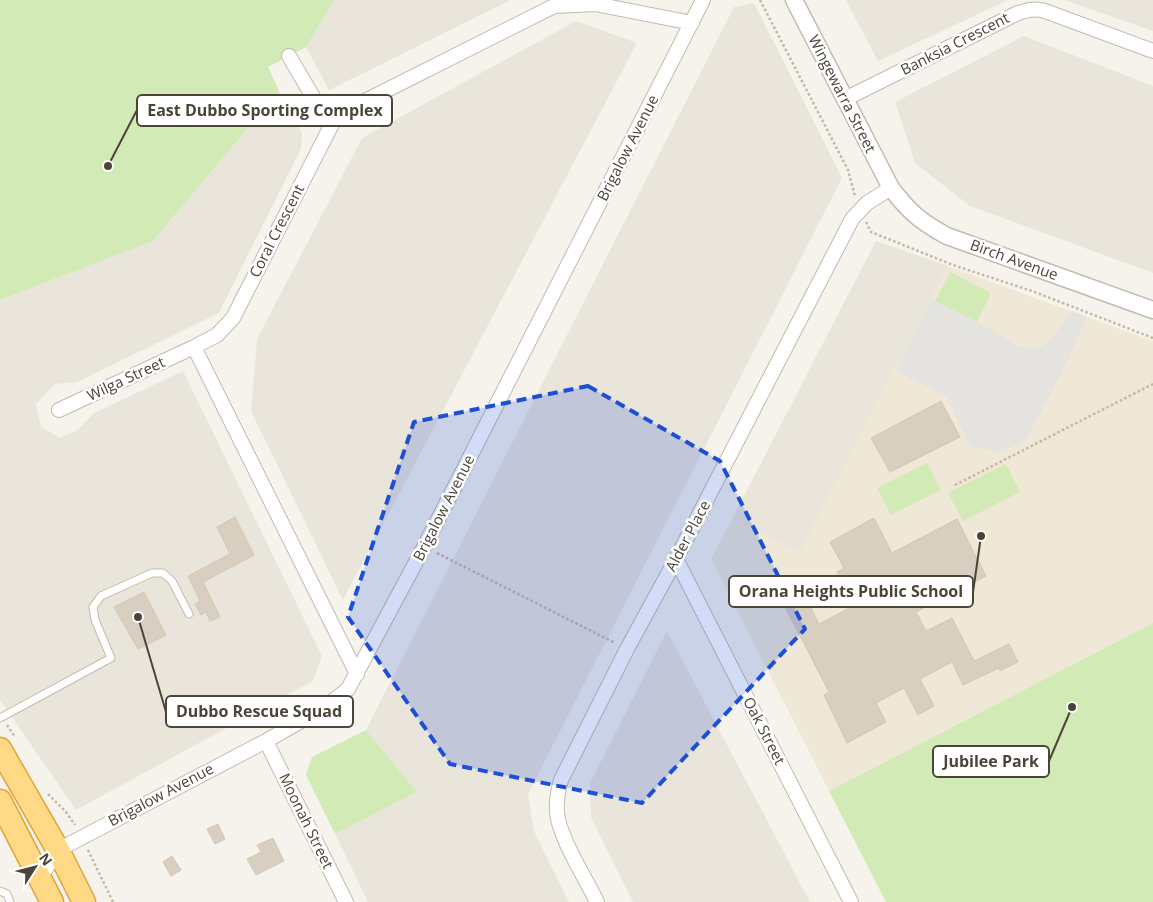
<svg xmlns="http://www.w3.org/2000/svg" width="1153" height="902" viewBox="0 0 1153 902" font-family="'Open Sans',sans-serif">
<rect width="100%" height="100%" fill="#f6f3ec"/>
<path fill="#eae5da" d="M 334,0 L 511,0 L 329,90 L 306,47 Z
M 846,0 L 1008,0 L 878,61 Z
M 1064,0 L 1153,0 L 1153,31 Z
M 754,3 L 842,178 L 528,794 L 534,831 L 569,902 L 368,902 L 335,834 L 417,792 L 366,730 L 734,7 Z
M 576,21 L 637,43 L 343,600 L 251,411 L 257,339 L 362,138 Z
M 1024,36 L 1153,86 L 1153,273 L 970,206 L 915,163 L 895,102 Z
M 279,91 L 302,133 L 301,149 L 219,313 L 77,382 L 55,384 L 36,404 L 41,427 L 60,438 L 78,430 L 94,413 L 183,371 L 322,656 L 313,681 L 76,810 L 0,700 L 0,300 L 153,241 Z
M 876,241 L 948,266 L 800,553 L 732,519 Z
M 667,631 L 810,902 L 633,902 L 591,817 L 590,783 Z"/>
<path fill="#efe8d6" d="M 948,266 L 1153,341 L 1153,623 L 829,791 L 711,559 L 732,519 L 800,553 Z"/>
<path fill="#d2eab5" d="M 0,0 L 334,0 L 306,47 L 268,67 L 279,91 L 153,241 L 0,300 Z
M 950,272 L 991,293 L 977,322 L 935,301 Z
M 927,463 L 941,490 L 891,515 L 877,488 Z
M 1006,464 L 1020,492 L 963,521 L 948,493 Z
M 1153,623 L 1153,902 L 886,902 L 829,791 Z
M 366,730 L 417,792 L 335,834 L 306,775 L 312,757 Z"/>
<path fill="#e5e3e0" d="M 931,299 L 977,322 L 1019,346 L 1029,349 L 1040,347 L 1048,342 L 1073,311 L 1087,317 L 1062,372 L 1026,440 L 1002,452 L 970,447 L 947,396 L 895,371 Z"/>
<path fill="#d8cfc1" stroke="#d3c7b4" d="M 941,401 L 960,437 L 890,472 L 871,438 Z
M 235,517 L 254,555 L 203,582 L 220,617 L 210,621 L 206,612 L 201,615 L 195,604 L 200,601 L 188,576 L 230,554 L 217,527 Z
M 874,518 L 892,553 L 957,519 L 986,576 L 916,612 L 926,631 L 952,618 L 974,661 L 1009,644 L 1018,662 L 1000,671 L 999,668 L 963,685 L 952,662 L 920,679 L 934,706 L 918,715 L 904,688 L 876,703 L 886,722 L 847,743 L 824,695 L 829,692 L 783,603 L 803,592 L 819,624 L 855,605 L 837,572 L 844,568 L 830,542 Z
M 144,592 L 166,635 L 138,649 L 114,607 Z
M 218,824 L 225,839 L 215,844 L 207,829 Z
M 273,838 L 284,861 L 256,875 L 247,859 L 261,852 L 257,845 Z
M 172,856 L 181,870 L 171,876 L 163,862 Z"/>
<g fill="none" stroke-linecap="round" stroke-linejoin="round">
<defs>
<path id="service" d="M 0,718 L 111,658 L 95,620 L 93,607 L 101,596 L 152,573 L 163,573 L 172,581 L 189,614
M 0,891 L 7,894 L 10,902"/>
<path id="minor" d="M 289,56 L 313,97 L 333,122
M 845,99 L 1016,14 C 1026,10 1034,8 1045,11 L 1153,51
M 59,410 L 194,347
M 676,559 L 851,902
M 357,674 L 194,347 L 217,335 L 233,318 L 333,122 L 361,103 L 554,6 L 595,4 L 692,23
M 266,741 L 346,902
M 40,878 L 58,850 L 266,741 L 327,706 L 348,689 L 424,547 L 703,0
M 597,902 C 586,879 558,835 557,812 C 556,801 558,791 561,780 L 627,649 L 676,559 L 852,219 L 867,203 L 891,188"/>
<path id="tertiary" d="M 794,0 L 891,188 C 909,212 921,222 947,236 L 1153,310"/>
<path id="trunk" d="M 0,749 L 58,850 L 84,902
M 0,801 L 52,902"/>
</defs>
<use href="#service" stroke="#c2bbae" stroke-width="9"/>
<use href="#minor" stroke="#c2bbae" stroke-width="16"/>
<use href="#tertiary" stroke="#c2bbae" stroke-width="19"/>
<use href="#trunk" stroke="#e0a43c" stroke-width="25"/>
<path stroke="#c4b79f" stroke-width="2.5" stroke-dasharray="2.5 2.5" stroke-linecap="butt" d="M 760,0 L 848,170 L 855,196
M 866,222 L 871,232 L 953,265 L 1032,291 L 1153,338
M 955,485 L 1153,384
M 437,553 L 615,643
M 7,725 L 15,737
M 48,794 L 66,812 L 75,825
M 88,850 L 113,902"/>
<use href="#service" stroke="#fff" stroke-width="7"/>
<use href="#minor" stroke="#fff" stroke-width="14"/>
<use href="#tertiary" stroke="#fff" stroke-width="16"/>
<use href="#trunk" stroke="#ffd985" stroke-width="22"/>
</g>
<path fill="#1d4ed8" fill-opacity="0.2" stroke="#1d4ed8" stroke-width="4" stroke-dasharray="10 6" stroke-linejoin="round" d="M 588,386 L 720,461 L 805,629 L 642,803 L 450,764 L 348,617 L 414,422 Z"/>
<g text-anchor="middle" stroke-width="5" stroke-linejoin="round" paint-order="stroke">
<g font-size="15" fill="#4b4439" stroke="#fff">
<text transform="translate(955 44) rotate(-27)" y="5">Banksia Crescent</text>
<text transform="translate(842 94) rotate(63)" y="5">Wingewarra Street</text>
<text transform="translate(628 148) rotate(-63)" y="5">Brigalow Avenue</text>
<text transform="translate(277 231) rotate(-63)" y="5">Coral Crescent</text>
<text transform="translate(1014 260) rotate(20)" y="5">Birch Avenue</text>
<text transform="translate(126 379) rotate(-25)" y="5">Wilga Street</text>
<text transform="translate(444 508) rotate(-63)" y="5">Brigalow Avenue</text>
<text transform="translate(688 536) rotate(-62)" y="5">Alder Place</text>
<text transform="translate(764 731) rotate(63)" y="5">Oak Street</text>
<text transform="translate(161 795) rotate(-28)" y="5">Brigalow Avenue</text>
<text transform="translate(306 821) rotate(64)" y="5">Moonah Street</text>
</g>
</g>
<path fill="none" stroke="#4b4439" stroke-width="2" d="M108 166L137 110M981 536L973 592M138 617L166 712M1072 707L1049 761"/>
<g fill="#4b4439" stroke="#fff" stroke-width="2">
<circle cx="108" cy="166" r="5"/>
<circle cx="981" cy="536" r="5"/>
<circle cx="138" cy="617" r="5"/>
<circle cx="1072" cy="707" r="5"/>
</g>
<g fill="#fff" stroke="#4b4439" stroke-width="2">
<rect x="137" y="95" width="255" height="31" rx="5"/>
<rect x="729" y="576" width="244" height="31" rx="5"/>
<rect x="166" y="696" width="187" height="31" rx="5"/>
<rect x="933" y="746" width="116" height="31" rx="5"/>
</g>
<g font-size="16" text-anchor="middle" font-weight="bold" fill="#4b4439">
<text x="265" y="116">East Dubbo Sporting Complex</text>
<text x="851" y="597">Orana Heights Public School</text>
<text x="259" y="717">Dubbo Rescue Squad</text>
<text x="991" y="767">Jubilee Park</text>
</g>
<g transform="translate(35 867) rotate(54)" stroke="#ffffff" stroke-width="4" paint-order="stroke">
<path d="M0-4L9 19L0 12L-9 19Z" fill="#4b4439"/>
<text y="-8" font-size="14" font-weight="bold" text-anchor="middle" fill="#4b4439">N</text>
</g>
</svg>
